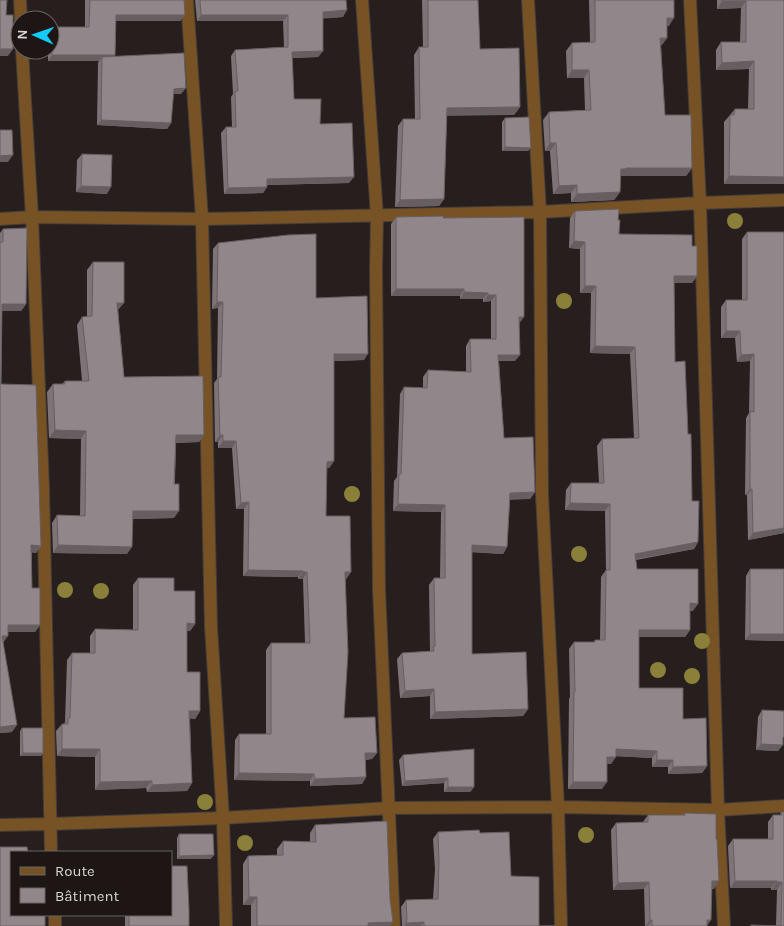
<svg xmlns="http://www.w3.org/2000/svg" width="784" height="926" viewBox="0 0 784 926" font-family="Karla,sans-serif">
<rect width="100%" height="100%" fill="#261f1d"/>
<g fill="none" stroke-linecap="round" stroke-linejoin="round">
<defs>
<path id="minor" d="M 20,0 L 21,20
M 187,0 L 202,219 L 211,627 L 223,818 L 226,926
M 362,0 L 377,216 L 376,269 L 379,590 L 394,926
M 528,0 L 540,212 L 542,495 L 558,807 L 561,926
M 690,0 L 700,203 L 718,810 L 724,926
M 22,50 L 32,217 L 43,488 L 51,852
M 0,219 L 32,217 L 202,219 L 540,212 L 700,203 L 784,200
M 0,825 L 50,824 L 223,818 L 390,808 L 558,807 L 718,810 L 784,806
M 55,915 L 55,926"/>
</defs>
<use href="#minor" stroke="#433c3a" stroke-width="14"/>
<use href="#minor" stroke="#775224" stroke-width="12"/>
</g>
<g fill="#8b803a">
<circle cx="735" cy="221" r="8"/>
<circle cx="564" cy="301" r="8"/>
<circle cx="352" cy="494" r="8"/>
<circle cx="579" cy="554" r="8"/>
<circle cx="65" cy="590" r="8"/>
<circle cx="101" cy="591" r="8"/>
<circle cx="702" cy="641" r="8"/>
<circle cx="658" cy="670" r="8"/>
<circle cx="692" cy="676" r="8"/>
<circle cx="205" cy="802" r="8"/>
<circle cx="586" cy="835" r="8"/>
<circle cx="245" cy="843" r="8"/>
</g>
<path fill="#7d7477" d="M 85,0 L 184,0 L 185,15 L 180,21 L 116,21 L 115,55 L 115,56 L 181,94 L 173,94 L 171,123 L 167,129 L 97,125 L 98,63 L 99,61 L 48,61 L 48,50 L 50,50 L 50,30 L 52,27 L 85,27 Z
M 195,0 L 346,0 L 343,17 L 323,18 L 323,51 L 318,57 L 292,58 L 294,99 L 320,124 L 349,183 L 267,185 L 267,187 L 263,193 L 224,194 L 221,133 L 226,127 L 232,127 L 231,97 L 233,94 L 231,56 L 235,50 L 284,47 L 283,21 L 197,21 Z
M 422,0 L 478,0 L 480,49 L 520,107 L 514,115 L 447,115 L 444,199 L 439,206 L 395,207 L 398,126 L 403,119 L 415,119 L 414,55 L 419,47 L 423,47 Z
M 589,0 L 674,0 L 669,26 L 667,26 L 667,38 L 661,46 L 665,115 L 692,168 L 686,176 L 621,176 L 620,192 L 614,200 L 571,202 L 571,193 L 553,194 L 550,151 L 545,151 L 543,120 L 549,112 L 585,110 L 584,78 L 567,78 L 566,51 L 572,43 L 590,42 Z
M 717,0 L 784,0 L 784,184 L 724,184 L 724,122 L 735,109 L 748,109 L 749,69 L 716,70 L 716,50 L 721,42 L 740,42 L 741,8 L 717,9 Z
M 505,118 L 528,151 L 502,151 L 502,122 Z
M 82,154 L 107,194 L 76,192 L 77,160 Z
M 575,211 L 618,220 L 619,234 L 692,246 L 697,276 L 692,283 L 674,283 L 675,362 L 692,501 L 698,542 L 694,549 L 636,560 L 637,569 L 693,611 L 690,611 L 690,630 L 685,637 L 639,637 L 639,688 L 683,719 L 707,766 L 702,773 L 668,774 L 668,767 L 652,767 L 652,758 L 616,756 L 611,764 L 607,764 L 602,789 L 568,789 L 569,699 L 570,697 L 569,649 L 574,642 L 594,642 L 595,640 L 600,640 L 601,577 L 606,570 L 605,511 L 565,510 L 566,490 L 571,483 L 599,483 L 597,446 L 602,439 L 634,438 L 630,354 L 590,353 L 591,293 L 580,293 L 580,249 L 569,248 L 570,218 Z
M 396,217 L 443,218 L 519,324 L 515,361 L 499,361 L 504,438 L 535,492 L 530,499 L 510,499 L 507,547 L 503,554 L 472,552 L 472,654 L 528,709 L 523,716 L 430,719 L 430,696 L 400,698 L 397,659 L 402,653 L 430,651 L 429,585 L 434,578 L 440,578 L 441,512 L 393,511 L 394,481 L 397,477 L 400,394 L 404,387 L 423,388 L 423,377 L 428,370 L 466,372 L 466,346 L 470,339 L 491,339 L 491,301 L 483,302 L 483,299 L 460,299 L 460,296 L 391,296 L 391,224 Z
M 3,229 L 26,304 L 21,311 L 2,311 L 1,384 L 41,546 L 36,553 L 32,552 L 32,588 L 40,625 L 35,632 L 8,632 L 3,643 L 12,732 L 0,733 L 0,233 Z
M 747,232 L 784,533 L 748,540 L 747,495 L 745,495 L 746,418 L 749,413 L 750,361 L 737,362 L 735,338 L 721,338 L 721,307 L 726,300 L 742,300 L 742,239 Z
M 218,243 L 316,298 L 364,360 L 334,361 L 334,461 L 329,468 L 326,468 L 326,516 L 351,572 L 346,579 L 345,579 L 344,718 L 377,753 L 372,759 L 366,760 L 366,777 L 362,784 L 310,786 L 310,781 L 234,780 L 235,740 L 239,734 L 266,734 L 266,650 L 271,643 L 305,643 L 303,579 L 298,579 L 298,577 L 243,576 L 244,509 L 236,509 L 232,448 L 218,448 L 218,442 L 215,442 L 214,383 L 217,379 L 218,308 L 212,309 L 213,249 Z
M 93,262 L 118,310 L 124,377 L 204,435 L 199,442 L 176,443 L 174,518 L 133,519 L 127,554 L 53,553 L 52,523 L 57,515 L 80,516 L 81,439 L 49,438 L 47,392 L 53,384 L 62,384 L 65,381 L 82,381 L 77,325 L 82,317 L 87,317 L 87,270 Z
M 750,569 L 784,641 L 745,640 L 746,576 Z
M 138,578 L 174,591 L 195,624 L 190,631 L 187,631 L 187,672 L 200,711 L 195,719 L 190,718 L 192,783 L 187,791 L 147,792 L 146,788 L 95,790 L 95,757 L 57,756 L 56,731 L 62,724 L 64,724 L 65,722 L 67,660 L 72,653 L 90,653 L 90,636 L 95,629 L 133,630 L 133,585 Z
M 762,710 L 783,743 L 778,751 L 756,750 L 758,717 Z
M 22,728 L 43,753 L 41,756 L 20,756 L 20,731 Z
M 403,755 L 474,787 L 470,792 L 444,792 L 444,783 L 402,786 L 399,760 Z
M 781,812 L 784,926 L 750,926 L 751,925 L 776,926 L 777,890 L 771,890 L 771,888 L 730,888 L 728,846 L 733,839 L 768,839 L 768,822 L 773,815 L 780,815 Z
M 685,813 L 714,889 L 712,889 L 707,926 L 645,926 L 644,889 L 613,890 L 611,830 L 616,823 L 643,822 L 648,815 L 684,815 Z
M 315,825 L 390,926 L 251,926 L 251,905 L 243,905 L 243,864 L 248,856 L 277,855 L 277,849 L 283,841 L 310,842 L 310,833 Z
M 438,832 L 480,833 L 511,876 L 539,926 L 556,926 L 402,926 L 401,907 L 406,900 L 433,899 L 435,869 L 433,839 Z
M 179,834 L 211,859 L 177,859 L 177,838 Z
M 125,915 L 171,915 L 189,926 L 125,926 Z"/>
<path fill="#665e61" d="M 722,1 L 746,1 L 741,8 L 717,9 Z
M 347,10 L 343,17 L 318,19 L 323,12 Z
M 116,15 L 185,15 L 180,21 L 111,21 Z
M 201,15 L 288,15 L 283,21 L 197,21 Z
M 667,18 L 674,18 L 669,26 L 661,26 Z
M 660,38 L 667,38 L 661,46 Z
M 0,49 L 13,49 L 8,56 L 0,56 Z
M 323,51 L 318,57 L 287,58 L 292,52 Z
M 52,55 L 115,55 L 111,61 L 102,57 L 99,61 L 48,61 Z
M 754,61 L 749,69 L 716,70 L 722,63 Z
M 572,70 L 589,70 L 584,78 L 567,78 Z
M 186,88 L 181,94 L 169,94 L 174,89 Z
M 520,107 L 514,115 L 442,116 L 447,108 Z
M 101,120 L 171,123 L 167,129 L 97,125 Z
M 550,143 L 556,143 L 550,151 L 545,151 Z
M 505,147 L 531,148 L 528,151 L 502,151 Z
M 13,155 L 8,162 L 0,162 L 0,156 Z
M 626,168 L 692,168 L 686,176 L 621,176 L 620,177 L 621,169 Z
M 729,176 L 784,177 L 784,184 L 724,184 Z
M 354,177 L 349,183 L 263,185 L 267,179 Z
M 577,185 L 571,193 L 553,194 L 559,186 Z
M 81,186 L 111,187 L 107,194 L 76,192 Z
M 267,187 L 263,193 L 224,194 L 228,188 Z
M 620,192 L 614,200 L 571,202 L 577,194 Z
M 444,199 L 439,206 L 395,207 L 400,200 Z
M 574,241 L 585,242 L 580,249 L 569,248 Z
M 674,276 L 697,276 L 692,283 L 669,283 Z
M 585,286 L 596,286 L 591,293 L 580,293 Z
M 396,289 L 464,289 L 460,296 L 391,296 Z
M 464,292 L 488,293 L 483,299 L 460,299 Z
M 488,295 L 496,295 L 491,301 L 483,302 Z
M 217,302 L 223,302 L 218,308 L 212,309 Z
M 117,303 L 124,303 L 118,310 Z
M 2,304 L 26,304 L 21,311 L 0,311 Z
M 519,317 L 524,317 L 519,324 Z
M 726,331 L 740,331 L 735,338 L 721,338 Z
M 595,346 L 635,347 L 630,354 L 590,353 Z
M 334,354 L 368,354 L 364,360 L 329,361 Z
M 754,354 L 750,361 L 737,362 L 741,355 Z
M 498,355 L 520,355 L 515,361 L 493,361 Z
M 55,430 L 86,431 L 81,439 L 49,438 Z
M 176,435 L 204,435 L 199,442 L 170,443 Z
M 220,435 L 223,435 L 218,442 L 215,442 Z
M 223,441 L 236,441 L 232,448 L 218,448 Z
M 334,461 L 329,468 L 322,468 L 327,462 Z
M 750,489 L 752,489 L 747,495 L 745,495 Z
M 535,492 L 530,499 L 505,500 L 510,493 Z
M 249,502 L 244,509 L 236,509 L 241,503 Z
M 570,503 L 610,504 L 605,511 L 565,510 Z
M 398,504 L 445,505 L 441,512 L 393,511 Z
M 133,511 L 179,511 L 174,518 L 128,519 Z
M 784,528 L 784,533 L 748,540 L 753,533 Z
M 698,542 L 694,549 L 630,560 L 635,554 Z
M 31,545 L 41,546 L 36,553 L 27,552 Z
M 58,545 L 132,547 L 127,554 L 53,553 Z
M 472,545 L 507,547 L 503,554 L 467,552 Z
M 248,570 L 303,571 L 298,577 L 243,576 Z
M 303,572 L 307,572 L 303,579 L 298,579 Z
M 345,572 L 351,572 L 346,579 L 340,579 Z
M 690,603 L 698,604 L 693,611 L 685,610 Z
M 187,623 L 195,624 L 190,631 L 182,631 Z
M 8,625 L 40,625 L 35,632 L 3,632 Z
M 639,630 L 690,630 L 685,637 L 634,637 Z
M 750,634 L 784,634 L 784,641 L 745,640 Z
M 2,636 L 8,636 L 3,643 Z
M 434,689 L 430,696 L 400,698 L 405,691 Z
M 528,709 L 523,716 L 430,719 L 435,712 Z
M 189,711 L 200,711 L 195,719 L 184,718 Z
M 17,725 L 12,732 L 0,733 L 0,727 Z
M 761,744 L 783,745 L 778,751 L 756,750 Z
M 62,749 L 100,749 L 95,757 L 57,756 Z
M 616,749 L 657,751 L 652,758 L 611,756 Z
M 23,753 L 43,753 L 41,756 L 20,756 Z
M 365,753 L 377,753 L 372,759 L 361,760 Z
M 607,757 L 616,757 L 611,764 L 602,764 Z
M 657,760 L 673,760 L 668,767 L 652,767 Z
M 707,766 L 702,773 L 668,774 L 673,767 Z
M 239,773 L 314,774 L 310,781 L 234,780 Z
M 366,777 L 362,784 L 310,786 L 315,779 Z
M 448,778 L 444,783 L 402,786 L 405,781 Z
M 152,781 L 146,788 L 95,790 L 100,782 Z
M 573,782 L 607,782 L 602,789 L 568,789 Z
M 192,783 L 187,791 L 147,792 L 152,785 Z
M 448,787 L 474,787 L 470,792 L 444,792 Z
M 214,855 L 211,859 L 177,859 L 179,856 Z
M 712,881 L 719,881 L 714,889 L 707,889 Z
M 735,881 L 777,881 L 771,888 L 730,888 Z
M 649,882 L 644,889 L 613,890 L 618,883 Z
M 777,882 L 782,882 L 777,890 L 771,890 Z
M 249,897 L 257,897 L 251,905 L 243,905 Z
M 650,920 L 652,920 L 648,926 L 646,926 Z
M 707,920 L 711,920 L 707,926 Z
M 393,922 L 390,926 L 366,926 L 368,923 Z
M 424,922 L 421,926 L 404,926 L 406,923 Z"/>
<path fill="#91878a" stroke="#665e61" d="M 0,0 L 7,0 L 6,15 L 13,15 L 13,49 L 0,49 Z
M 90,0 L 184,0 L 185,15 L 116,15 L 115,55 L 52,55 L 52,27 L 89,27 Z
M 200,0 L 346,0 L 347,10 L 323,12 L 323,51 L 292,52 L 294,99 L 321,99 L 320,124 L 352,123 L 354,177 L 267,179 L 267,187 L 228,188 L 226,127 L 236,127 L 235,91 L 238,91 L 235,50 L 288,47 L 288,15 L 201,15 Z
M 428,0 L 478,0 L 480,49 L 519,48 L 520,107 L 447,108 L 444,199 L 400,200 L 403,119 L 420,119 L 419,47 L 428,47 Z
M 595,0 L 674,0 L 674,18 L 667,18 L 667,38 L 660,38 L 665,115 L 691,115 L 692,168 L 626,168 L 626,169 L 621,169 L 620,192 L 577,194 L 577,185 L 559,186 L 556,143 L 550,143 L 549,112 L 591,110 L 589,70 L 572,70 L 572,43 L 595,42 Z
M 722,0 L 784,0 L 784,177 L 729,176 L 730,115 L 734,115 L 735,109 L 754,109 L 754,61 L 722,63 L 721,42 L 746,42 L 746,1 L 722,1 Z
M 184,53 L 186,88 L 174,89 L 171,123 L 101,120 L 102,57 Z
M 529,117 L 531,148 L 505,147 L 505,118 Z
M 0,130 L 12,130 L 13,155 L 0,156 Z
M 82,154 L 112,155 L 111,187 L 81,186 Z
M 619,209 L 618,220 L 620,220 L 619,234 L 692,235 L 692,246 L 697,246 L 697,276 L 674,276 L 675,362 L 685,361 L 688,434 L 691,434 L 692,501 L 699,501 L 698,542 L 635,554 L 637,569 L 698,569 L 698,604 L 690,603 L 690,630 L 639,630 L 639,688 L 683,688 L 683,719 L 706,718 L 707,766 L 673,767 L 673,760 L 657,760 L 657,751 L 616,749 L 616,757 L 607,757 L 607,782 L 573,782 L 574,692 L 575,692 L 574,642 L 595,642 L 595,640 L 605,640 L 606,570 L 610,570 L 610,504 L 570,503 L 571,483 L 604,483 L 602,439 L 639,438 L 635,347 L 595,346 L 596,286 L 585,286 L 585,242 L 574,241 L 575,211 Z
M 444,216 L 443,218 L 524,217 L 524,317 L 519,317 L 520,355 L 498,355 L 504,438 L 533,437 L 535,492 L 510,493 L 507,547 L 472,545 L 472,654 L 526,652 L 528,709 L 435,712 L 434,689 L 405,691 L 402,653 L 434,651 L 433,646 L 435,646 L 434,578 L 445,578 L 445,505 L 398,504 L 399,474 L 401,474 L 404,387 L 427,388 L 428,370 L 471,372 L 470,339 L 496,339 L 496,295 L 488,295 L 488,293 L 464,292 L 464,289 L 396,289 L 396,217 Z
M 27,228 L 26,304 L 2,304 L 1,384 L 36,385 L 41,546 L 31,545 L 32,588 L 40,588 L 40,625 L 8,625 L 8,636 L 2,636 L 17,725 L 0,727 L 0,242 L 3,242 L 3,229 Z
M 747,232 L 784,232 L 784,528 L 753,533 L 752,489 L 750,489 L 750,411 L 754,412 L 754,354 L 741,355 L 740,331 L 726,331 L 726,300 L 747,300 Z
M 316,234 L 316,298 L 367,296 L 368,354 L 334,354 L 334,461 L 327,462 L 326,516 L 350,516 L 351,572 L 345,572 L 348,652 L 344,718 L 375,717 L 377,753 L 365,753 L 366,777 L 315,779 L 314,774 L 239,773 L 239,734 L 271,734 L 271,643 L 310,643 L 307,572 L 303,572 L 303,571 L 248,570 L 249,502 L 241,503 L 236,441 L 223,441 L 223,435 L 220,435 L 218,377 L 221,377 L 223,302 L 217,302 L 218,243 L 288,235 Z
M 93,262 L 124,262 L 124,303 L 117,303 L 124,377 L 203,376 L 204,435 L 176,435 L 174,484 L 179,484 L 179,511 L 133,511 L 132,547 L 58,545 L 57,515 L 85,516 L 86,431 L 55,430 L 53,384 L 65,384 L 65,381 L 89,381 L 82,317 L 92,316 Z
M 750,569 L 784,569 L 784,634 L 750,634 Z
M 138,578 L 174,578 L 174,591 L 195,591 L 195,624 L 187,623 L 187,672 L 200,672 L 200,711 L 189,711 L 192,783 L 152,785 L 152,781 L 100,782 L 100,749 L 62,749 L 62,724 L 68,724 L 68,718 L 70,718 L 72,653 L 95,653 L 95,629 L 138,630 Z
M 762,710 L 784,711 L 784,737 L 783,737 L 783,745 L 761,744 Z
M 22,728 L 43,728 L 43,753 L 23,753 Z
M 474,749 L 474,787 L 448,787 L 448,778 L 405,781 L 403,755 Z
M 781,812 L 784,812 L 784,926 L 751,926 L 751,925 L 781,926 L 782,882 L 777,882 L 777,881 L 735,881 L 733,839 L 773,839 L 773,815 L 782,815 Z
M 685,813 L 716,814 L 716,839 L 717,839 L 719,881 L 712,881 L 711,920 L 707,920 L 707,926 L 652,926 L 652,920 L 650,920 L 649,882 L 618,883 L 616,823 L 648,822 L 648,815 L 685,815 Z
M 387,821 L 390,899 L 393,922 L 368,923 L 368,926 L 257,926 L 257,897 L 249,897 L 248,856 L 283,855 L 283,841 L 316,842 L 315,825 Z
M 479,830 L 480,833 L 509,832 L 511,876 L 539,877 L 539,926 L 556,926 L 424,926 L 424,922 L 406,923 L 407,919 L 406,900 L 438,899 L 439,862 L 438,832 Z
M 179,834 L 213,834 L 214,855 L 179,856 Z
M 0,847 L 27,847 L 28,852 L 11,852 L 11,915 L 45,915 L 45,926 L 0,926 Z
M 171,866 L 187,866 L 189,910 L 189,926 L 129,926 L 129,915 L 171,915 Z"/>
<rect x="10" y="851" width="162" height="65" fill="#1d1614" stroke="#696261"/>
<rect x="20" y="867" width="25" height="8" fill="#775224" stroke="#696261"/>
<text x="55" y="876" font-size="15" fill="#dad5d4">Route</text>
<rect x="20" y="888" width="25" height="15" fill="#91878a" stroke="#696261"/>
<text x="55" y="901" font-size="15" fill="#dad5d4">Bâtiment</text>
<g transform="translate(35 35) rotate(272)"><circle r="24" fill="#1d1614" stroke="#696261"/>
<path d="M0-4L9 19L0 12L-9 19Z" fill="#13cafb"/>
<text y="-8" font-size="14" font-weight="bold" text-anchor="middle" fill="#dad5d4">N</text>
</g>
</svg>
